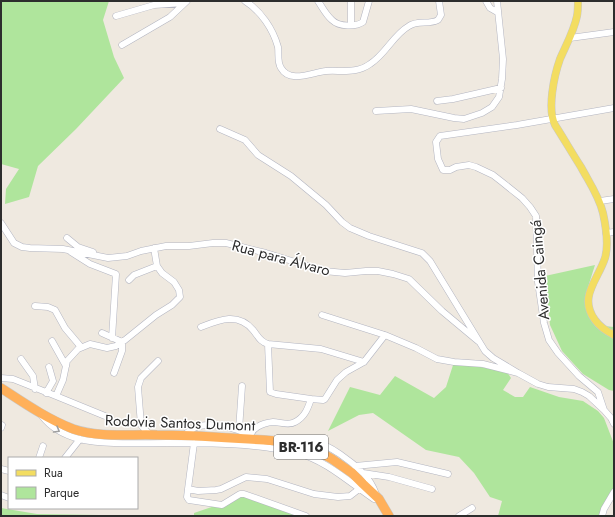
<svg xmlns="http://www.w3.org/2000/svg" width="615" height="517" viewBox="0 0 615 517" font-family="Jost,sans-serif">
<rect width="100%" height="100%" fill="#efe9e0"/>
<path fill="#afe59c" d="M 1,1 L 109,1 L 103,20 L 114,57 L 124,78 L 76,129 L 38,166 L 29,197 L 5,204 L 6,189 L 19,169 L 1,164 Z
M 595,265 L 588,287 L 588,306 L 604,326 L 614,327 L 614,391 L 609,390 L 583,374 L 562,351 L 550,325 L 545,276 Z
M 454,362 L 507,372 L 511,378 L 503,390 L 515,397 L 523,397 L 530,387 L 559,397 L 583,401 L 598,411 L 604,418 L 614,444 L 614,490 L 613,494 L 606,500 L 599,516 L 498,516 L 502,501 L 490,497 L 474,473 L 459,457 L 426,450 L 373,413 L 359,415 L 328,431 L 350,387 L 380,395 L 395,376 L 434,398 L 446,387 Z
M 244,496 L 305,516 L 194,516 L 194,513 Z
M 1,508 L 37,514 L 99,515 L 100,516 L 1,516 Z"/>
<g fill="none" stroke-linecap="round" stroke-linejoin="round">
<defs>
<path id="minor" d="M 245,1 C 261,11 273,29 278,47 C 279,54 277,62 281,68 C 290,84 313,72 326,71 C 342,70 356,74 370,64 C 386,54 393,35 409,26 C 418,20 429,25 438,20 L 441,15 L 439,1
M 318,1 C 322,7 326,15 332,20 C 339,27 356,27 363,22 L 369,1
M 351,1 L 351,25
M 486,1 L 490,8 L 497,12
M 116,16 L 154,5 L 184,3
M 570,38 L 614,32
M 122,45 L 170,17 L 187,1
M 437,101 L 453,99 L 501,88
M 614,108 L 517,125 L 440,136 L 436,142 L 438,159 L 443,170 L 450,170 L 456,167 L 469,165 L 476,167 L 493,175 L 502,182 L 522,198 L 530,207 L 536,216 L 538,282 L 544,323 L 549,340 L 558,353 L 579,376 L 598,392 L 604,410 L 611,418 L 614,424
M 376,111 L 411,109 L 454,118 L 464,119 L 482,113 L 492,107 L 499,97 L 502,79 L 503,59 L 497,1
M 220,129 L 245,140 L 258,155 L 291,176 L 326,205 L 342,222 L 350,228 L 369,236 L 422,253 L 430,261 L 485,351 L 493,358 L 518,373
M 600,201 L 614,199
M 1,223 L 14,243 L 22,247 L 30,248 L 63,249 L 108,258 L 127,256 L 141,251 L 166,246 L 189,246 L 213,243 L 226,243 L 266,253 L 324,271 L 345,273 L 366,271 L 378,271 L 393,274 L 409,279 L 442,311 L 478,341
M 606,233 L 614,232
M 67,238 L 78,247 L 93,252
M 71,252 L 90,264 L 116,274 L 112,338
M 129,280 L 134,275 L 157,266
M 35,306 L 48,307 L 55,310 L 65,328 L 81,347
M 201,327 C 219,320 238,312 253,330 C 258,336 260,342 268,344 L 270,392 L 276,394 L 311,399
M 102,333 L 122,342 L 122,351 L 114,373
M 385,335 L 416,348 L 437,359 L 454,362 L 483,364 L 518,373 L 538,384 L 548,387 L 574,389 L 582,392 L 589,396 L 604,410
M 52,341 L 66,366
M 268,344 L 321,349 L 364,362
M 21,359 L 33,376 L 35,389
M 1,378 L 13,379 L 56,396 L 63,380 L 67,361 L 78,349 L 90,344 L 107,348 L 116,346 L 125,340 L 156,315 L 172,305 L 180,297 L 179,290 L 174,282 L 162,273 L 157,266 L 154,248
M 46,393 L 53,381 L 49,367
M 56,396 L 105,416
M 42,416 C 51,428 64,435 79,439 C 106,445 140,443 167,443 C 210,443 254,443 297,453 C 326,460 350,483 374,499
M 1,428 L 2,425
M 239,430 L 242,386
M 150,435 L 141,425 L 138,387 L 141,378 L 158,361
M 184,435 C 187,433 190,430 194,428 C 208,421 237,428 250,435
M 249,439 C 251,428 262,423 273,422 C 280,422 289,426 295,422 C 305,417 308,408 311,399 L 323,400 L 325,399 L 337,380 L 346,372 L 364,362 L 385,335 L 322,315
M 194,443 L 188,489 L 198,491 L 216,490 L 221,489 L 246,477 L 267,479 L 314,494 L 338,497 L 350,496 L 359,489
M 296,445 C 302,442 307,441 314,442 C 329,444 352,462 363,473 C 369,479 373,486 376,494
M 39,458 L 43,446
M 65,458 L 80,439
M 355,466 L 397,462 L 448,474
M 1,469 L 9,471
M 363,473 L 389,477 L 432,489
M 188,489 L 187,497 L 189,500 L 222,505 L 240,494 L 244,494 L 306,516
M 1,495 L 9,498
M 459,516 L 472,508
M 602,516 L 604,509 L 614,492"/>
<path id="major" d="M 578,1 C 578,6 578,11 577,16 C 574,31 566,45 560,59 C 554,76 547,109 555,125 C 564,139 572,153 581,167 C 589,182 599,196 603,213 C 606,227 609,245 605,258 C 598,280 578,297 595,320 C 600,327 606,331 614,335"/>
<path id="highway" d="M 1,388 C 24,403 47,419 73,429 C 99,438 130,434 157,435 C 193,435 229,438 264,440 L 276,441 L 316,450 L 332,459 L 352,473 L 363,484 L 379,499 L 389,516"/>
</defs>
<use href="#minor" stroke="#b3b5c1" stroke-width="7"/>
<use href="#major" stroke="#c8c8c8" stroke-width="8"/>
<use href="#highway" stroke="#c8c8c8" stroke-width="10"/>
<use href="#minor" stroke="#fff" stroke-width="6"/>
<use href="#major" stroke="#f3dd61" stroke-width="7"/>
<use href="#highway" stroke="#ffb05a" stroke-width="9"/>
</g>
<defs><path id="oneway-chevron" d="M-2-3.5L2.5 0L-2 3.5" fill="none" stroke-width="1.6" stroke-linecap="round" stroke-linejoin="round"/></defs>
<use stroke="#a0a0a0" href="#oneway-chevron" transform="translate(57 430) rotate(30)"/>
<g text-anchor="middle" stroke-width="3" stroke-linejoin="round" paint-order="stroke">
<rect fill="#fff" stroke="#6c6c6c" stroke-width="1" x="274" y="435" width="54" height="24" rx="3"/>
<g font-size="14" font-weight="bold" fill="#2d2d2d">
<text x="301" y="452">BR-116</text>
</g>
<g font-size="15" fill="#2d2d2d" stroke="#fff">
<text transform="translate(281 258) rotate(15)" y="5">Rua para Álvaro</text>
<text transform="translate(540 270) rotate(-95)" y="5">Avenida Caingá</text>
<text transform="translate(180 423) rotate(2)" y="5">Rodovia Santos Dumont</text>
</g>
</g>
<rect width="615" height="517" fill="none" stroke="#2d2d2d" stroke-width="4"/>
<rect x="8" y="457" width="130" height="52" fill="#ffffff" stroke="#ababab"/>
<rect x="16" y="470" width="20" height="6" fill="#f3dd61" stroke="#ababab"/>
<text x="44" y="477" font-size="12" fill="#2d2d2d">Rua</text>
<rect x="16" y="487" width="20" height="12" fill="#afe59c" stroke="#ababab"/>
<text x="44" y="497" font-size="12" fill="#2d2d2d">Parque</text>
</svg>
